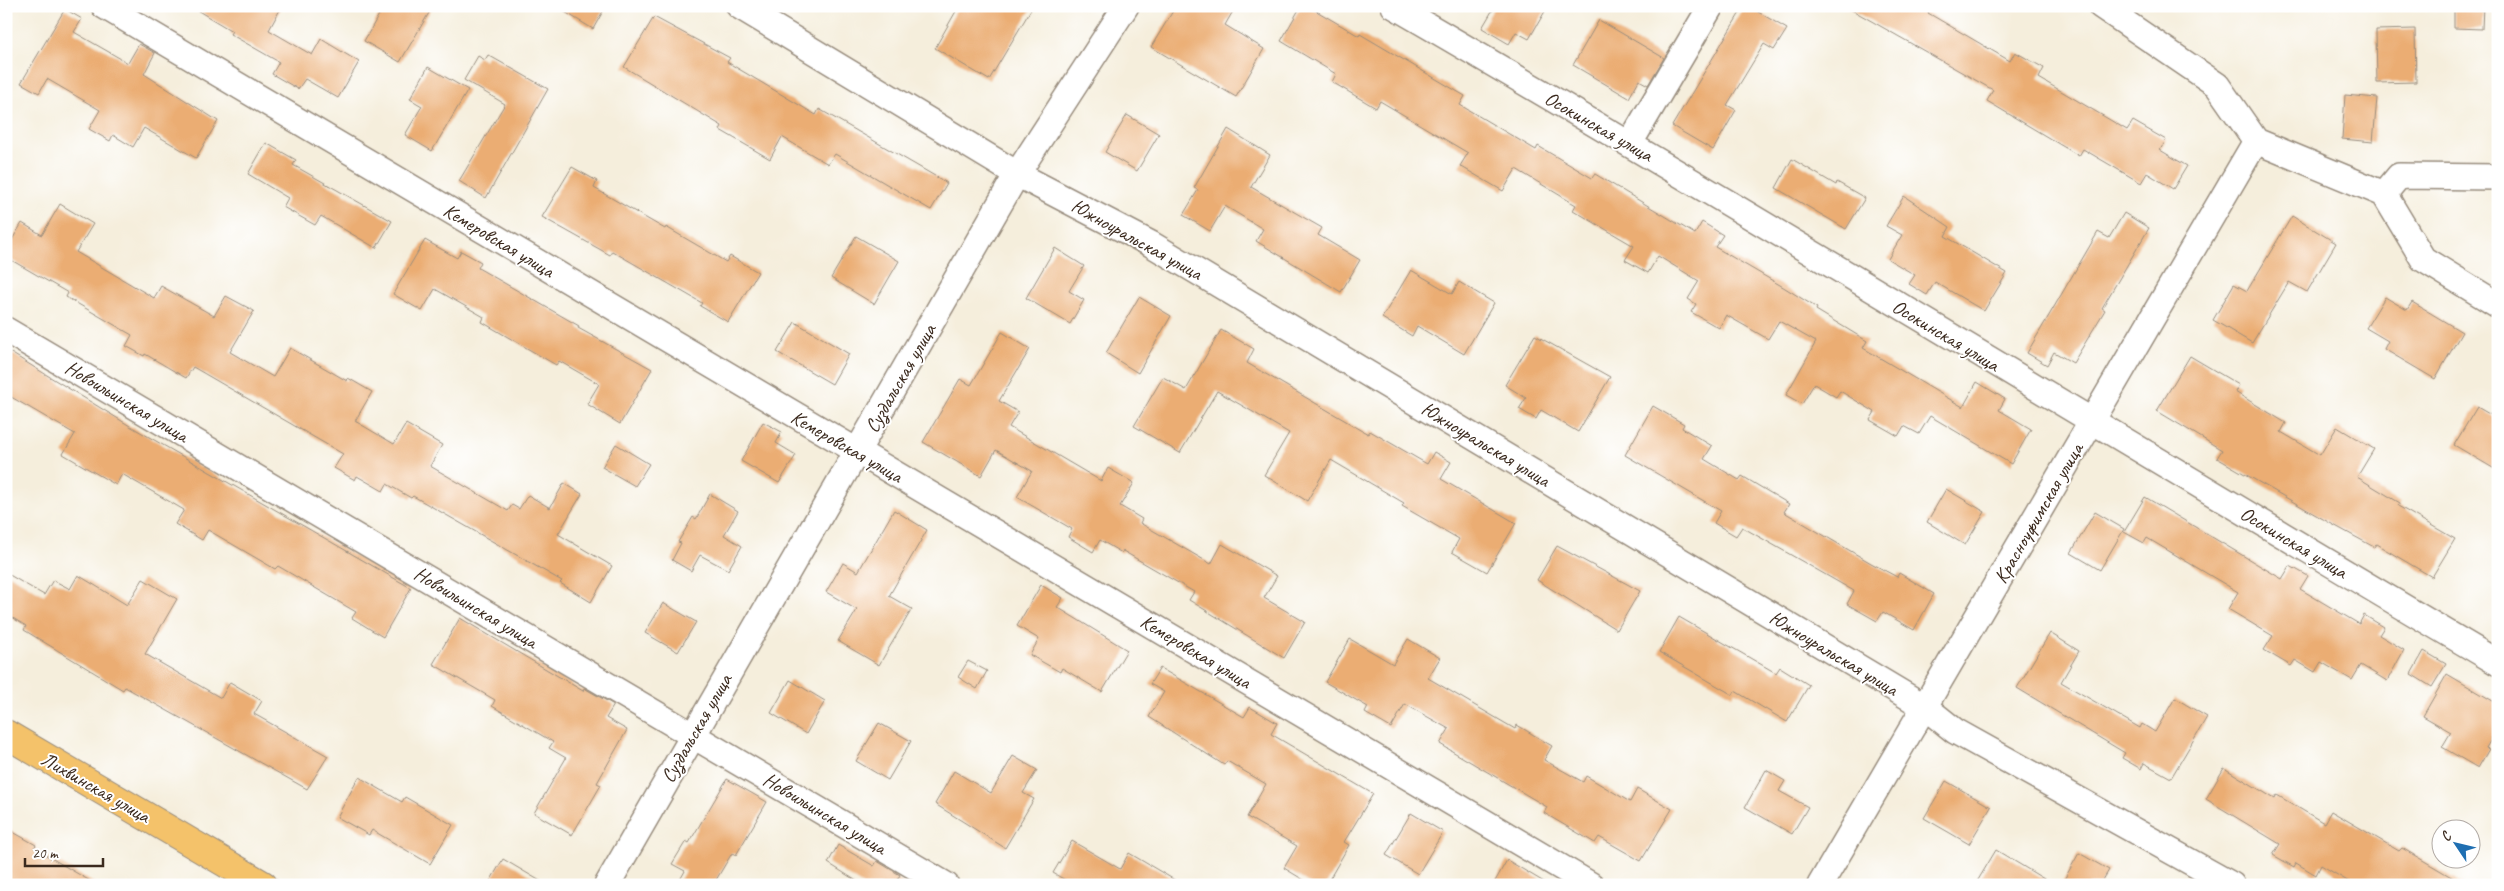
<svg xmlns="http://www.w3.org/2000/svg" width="2504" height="891" viewBox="0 0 2504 891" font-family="Caveat,sans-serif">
<rect width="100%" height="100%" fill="#fff"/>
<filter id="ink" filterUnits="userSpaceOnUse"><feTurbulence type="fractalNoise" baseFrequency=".02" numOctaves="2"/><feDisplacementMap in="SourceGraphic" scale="10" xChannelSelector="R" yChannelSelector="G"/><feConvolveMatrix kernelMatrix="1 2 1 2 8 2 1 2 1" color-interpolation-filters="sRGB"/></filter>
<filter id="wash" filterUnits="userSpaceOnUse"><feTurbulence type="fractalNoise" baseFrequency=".0096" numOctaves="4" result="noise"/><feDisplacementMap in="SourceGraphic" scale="20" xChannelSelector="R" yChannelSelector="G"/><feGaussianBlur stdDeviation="1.12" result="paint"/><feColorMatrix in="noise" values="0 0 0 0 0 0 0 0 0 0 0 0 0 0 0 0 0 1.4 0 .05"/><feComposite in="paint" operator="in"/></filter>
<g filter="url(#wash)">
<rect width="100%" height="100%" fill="#f5eedc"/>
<g id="blocks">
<path fill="#ebad73" d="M 190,6 L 282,6 L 269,30 L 312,55 L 321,39 L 359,62 L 338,98 L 305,79 L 298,89 L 272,74 L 279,62 L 230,34 L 232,31 Z
M 384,6 L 433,6 L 400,62 L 364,41 Z
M 555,6 L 606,6 L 593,29 Z
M 959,6 L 1033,6 L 989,80 L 935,48 Z
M 1176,6 L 1236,6 L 1225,25 L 1264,49 L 1236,97 L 1151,47 Z
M 1301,6 L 1308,6 L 1359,36 L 1360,34 L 1465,96 L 1460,105 L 1536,150 L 1538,146 L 1592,178 L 1595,174 L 1695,234 L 1702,222 L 1723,235 L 1715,247 L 1785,288 L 1817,308 L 1816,310 L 1867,341 L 1863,348 L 1963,407 L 1977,382 L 2005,399 L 1999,410 L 2031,429 L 2011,464 L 1930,416 L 1919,434 L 1904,426 L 1898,436 L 1870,420 L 1875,412 L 1840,391 L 1836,397 L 1814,384 L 1802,404 L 1786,395 L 1816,342 L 1779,321 L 1768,339 L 1726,315 L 1719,328 L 1691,312 L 1696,304 L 1688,299 L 1699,281 L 1658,256 L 1648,273 L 1625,260 L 1634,246 L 1573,210 L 1576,205 L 1516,169 L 1503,191 L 1460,166 L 1468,153 L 1380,101 L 1376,108 L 1332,82 L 1336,74 L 1281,41 Z
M 1495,6 L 1548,6 L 1529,39 L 1516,32 L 1509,44 L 1482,28 Z
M 1744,6 L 1748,6 L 1787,29 L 1774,50 L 1764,44 L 1727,105 L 1736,110 L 1713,150 L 1672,126 Z
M 1845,6 L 1932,6 L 1928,13 L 2010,61 L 2015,52 L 2044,68 L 2039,78 L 2127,130 L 2133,121 L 2166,140 L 2160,150 L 2187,166 L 2173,189 L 2147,173 L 2141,183 L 2083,149 L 2079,156 L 1987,101 L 1993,90 Z
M 2454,6 L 2483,6 L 2482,29 L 2454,28 Z
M 65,9 L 82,19 L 74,32 L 128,63 L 139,44 L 155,53 L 144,74 L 218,121 L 196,158 L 144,128 L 133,147 L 113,135 L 110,141 L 89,129 L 100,110 L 47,79 L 39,93 L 21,83 Z
M 654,17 L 730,58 L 727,62 L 816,115 L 819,109 L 947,183 L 931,210 L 835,154 L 828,164 L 782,137 L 770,159 L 720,130 L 722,126 L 624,67 Z
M 1599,20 L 1664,58 L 1648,85 L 1639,80 L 1629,98 L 1573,65 Z
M 2415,29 L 2416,82 L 2377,83 L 2376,30 Z
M 488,55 L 548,89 L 486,198 L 459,181 L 505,104 L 464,80 L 478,56 L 485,60 Z
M 428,67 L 468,90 L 432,151 L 405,135 L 422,106 L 410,99 Z
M 2345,95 L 2377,98 L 2373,142 L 2342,139 Z
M 1127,115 L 1159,134 L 1137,171 L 1105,152 Z
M 1228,129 L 1270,155 L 1251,187 L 1322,228 L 1318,235 L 1360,260 L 1341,292 L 1256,241 L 1263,229 L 1225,206 L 1210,231 L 1183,215 L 1198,190 L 1194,188 Z
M 266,143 L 296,160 L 293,165 L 392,221 L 376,248 L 321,216 L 315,225 L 283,207 L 288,198 L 248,174 Z
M 1792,159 L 1836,185 L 1837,182 L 1865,198 L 1846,229 L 1776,188 Z
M 572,167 L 597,181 L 594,188 L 665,229 L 666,227 L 726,262 L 730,256 L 758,272 L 728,322 L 700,306 L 702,303 L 612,251 L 610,255 L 542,217 Z
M 1904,196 L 1950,227 L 1945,236 L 2007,273 L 1984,311 L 1935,282 L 1927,295 L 1909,284 L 1915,275 L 1888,259 L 1902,235 L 1886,226 Z
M 60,204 L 93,224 L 76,252 L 154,298 L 161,286 L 214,316 L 226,296 L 254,311 L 230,352 L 273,377 L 290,348 L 347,381 L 348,378 L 372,392 L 355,421 L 394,444 L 406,424 L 442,445 L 430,466 L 508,511 L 512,505 L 519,509 L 528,495 L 550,508 L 564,483 L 582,494 L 558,534 L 612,566 L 591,602 L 560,583 L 562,581 L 413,496 L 411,498 L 387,484 L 383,491 L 357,476 L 355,480 L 334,468 L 343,454 L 193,367 L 186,378 L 145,354 L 144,356 L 126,346 L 132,335 L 66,297 L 68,293 L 6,257 L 6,250 L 22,223 L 42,235 Z
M 2124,213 L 2149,228 L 2102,308 L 2105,310 L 2073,363 L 2054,352 L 2047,365 L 2027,353 L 2098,232 L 2109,238 Z
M 2292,216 L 2336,243 L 2307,292 L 2289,282 L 2252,343 L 2213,320 L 2234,284 L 2247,291 Z
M 856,236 L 899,261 L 874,304 L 831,278 Z
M 425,240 L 457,258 L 461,251 L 481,262 L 478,268 L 579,326 L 578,328 L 652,369 L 620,424 L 587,404 L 599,384 L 559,361 L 556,365 L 482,322 L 484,317 L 435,289 L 422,311 L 393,294 Z
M 1055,248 L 1084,266 L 1069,291 L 1084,300 L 1070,324 L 1026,298 Z
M 1411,270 L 1452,294 L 1459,282 L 1494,303 L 1464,354 L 1417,326 L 1412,336 L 1382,318 Z
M 1139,297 L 1171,316 L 1138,373 L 1106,353 Z
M 2385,297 L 2407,310 L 2412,302 L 2462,332 L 2435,379 L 2384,349 L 2388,341 L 2366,328 Z
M 795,322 L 849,354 L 832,384 L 777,352 Z
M 1221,330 L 1254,349 L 1247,363 L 1368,434 L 1370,431 L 1427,464 L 1434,452 L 1451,462 L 1441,479 L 1516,523 L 1487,572 L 1452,552 L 1459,539 L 1402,506 L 1404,503 L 1331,460 L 1307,501 L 1264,475 L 1289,433 L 1217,391 L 1180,453 L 1134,426 L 1163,377 L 1186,390 Z
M 1002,332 L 1030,349 L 999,401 L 1018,412 L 1009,427 L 1101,481 L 1108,468 L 1134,483 L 1120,506 L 1142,519 L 1140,523 L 1211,564 L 1222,544 L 1277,576 L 1264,598 L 1305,622 L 1284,658 L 1189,600 L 1194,592 L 1123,551 L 1122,553 L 1100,540 L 1093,552 L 1068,537 L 1072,529 L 1017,497 L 1032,471 L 996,450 L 981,476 L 923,442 L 960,379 L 971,385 Z
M 1535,335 L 1610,377 L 1578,432 L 1541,410 L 1536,419 L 1519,409 L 1526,398 L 1505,385 Z
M 6,350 L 130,426 L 411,588 L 383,637 L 352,618 L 356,612 L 278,566 L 275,569 L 208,530 L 202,540 L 175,524 L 184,510 L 122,474 L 116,485 L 63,454 L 75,434 L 6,394 Z
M 2190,356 L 2239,385 L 2235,392 L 2286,423 L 2281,432 L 2320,455 L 2337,427 L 2374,449 L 2357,477 L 2400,503 L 2398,506 L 2455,539 L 2432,577 L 2376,544 L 2374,547 L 2330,523 L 2217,458 L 2222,450 L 2157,411 Z
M 1653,406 L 1684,424 L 1682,428 L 1712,446 L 1704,459 L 1739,480 L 1742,476 L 1789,504 L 1784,512 L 1871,563 L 1897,577 L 1899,573 L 1934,594 L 1914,630 L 1883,612 L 1877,621 L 1847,604 L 1854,591 L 1742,527 L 1736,536 L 1714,523 L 1721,511 L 1625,455 Z
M 2477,407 L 2498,419 L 2498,471 L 2454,445 Z
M 763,422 L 782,432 L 776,443 L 796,455 L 779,483 L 741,461 Z
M 616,444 L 649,464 L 635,486 L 602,467 Z
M 1946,489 L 1985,512 L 1965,545 L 1927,522 Z
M 710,494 L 738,511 L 724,535 L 742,546 L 728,570 L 700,555 L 691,571 L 672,560 L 681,543 L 678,542 L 693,517 L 696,519 Z
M 2145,497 L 2282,579 L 2290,566 L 2308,576 L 2300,589 L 2359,624 L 2364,615 L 2384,627 L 2379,635 L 2404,650 L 2387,681 L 2361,665 L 2352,680 L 2321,662 L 2315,672 L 2295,660 L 2291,666 L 2264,650 L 2273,636 L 2228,609 L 2238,592 L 2147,538 L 2144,543 L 2124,532 Z
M 894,510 L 927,530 L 889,596 L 912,609 L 879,665 L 838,641 L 857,610 L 826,592 L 843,563 L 858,572 Z
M 2095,512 L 2124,529 L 2100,570 L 2071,553 Z
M 1557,546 L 1640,591 L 1617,630 L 1537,580 Z
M 6,573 L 44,595 L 53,580 L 70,589 L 78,575 L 127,605 L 143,579 L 177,599 L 145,654 L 221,698 L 230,682 L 262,701 L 254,714 L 328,756 L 307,789 L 125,687 L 123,690 L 24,630 L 26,626 L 6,614 Z
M 1041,585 L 1063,598 L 1057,607 L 1127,650 L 1102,692 L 1062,668 L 1060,672 L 1030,655 L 1039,639 L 1017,626 Z
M 663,603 L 696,622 L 678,652 L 645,633 Z
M 1679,617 L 1776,673 L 1780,667 L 1809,685 L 1787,722 L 1735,691 L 1733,695 L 1659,652 Z
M 460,618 L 583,691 L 584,688 L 614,705 L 606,718 L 627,730 L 597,783 L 601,785 L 572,835 L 534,813 L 566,758 L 549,748 L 553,742 L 492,706 L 495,700 L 433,664 Z
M 2050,633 L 2079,651 L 2061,682 L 2140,728 L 2142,724 L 2155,732 L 2175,698 L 2207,717 L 2171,778 L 2144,763 L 2141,769 L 2122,758 L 2125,753 L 2017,688 Z
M 1350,639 L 1393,664 L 1408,639 L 1440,658 L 1428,678 L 1515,729 L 1517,725 L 1552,746 L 1544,760 L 1583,782 L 1586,776 L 1630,802 L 1637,789 L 1672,809 L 1641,861 L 1599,837 L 1595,843 L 1544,813 L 1547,807 L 1440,744 L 1449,729 L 1405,704 L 1391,728 L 1365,713 L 1368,707 L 1325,682 Z
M 2424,651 L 2446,664 L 2432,687 L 2411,674 Z
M 968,661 L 987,671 L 977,689 L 958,677 Z
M 1160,668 L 1244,717 L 1250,707 L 1277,723 L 1271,734 L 1373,794 L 1344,842 L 1349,845 L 1326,885 L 1312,885 L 1284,868 L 1297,846 L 1247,817 L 1266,784 L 1227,761 L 1224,765 L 1149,717 L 1164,692 L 1150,684 Z
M 2447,674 L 2498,704 L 2498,727 L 2486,748 L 2489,749 L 2478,768 L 2442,747 L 2451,732 L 2423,716 Z
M 790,680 L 825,701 L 806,734 L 771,713 Z
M 879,723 L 911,741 L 888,780 L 856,761 Z
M 1013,756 L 1037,770 L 1023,793 L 1034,799 L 1005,848 L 935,804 L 954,771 L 991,793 Z
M 2224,768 L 2275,799 L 2277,795 L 2324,823 L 2331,811 L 2399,851 L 2402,848 L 2465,885 L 2354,885 L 2321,865 L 2316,875 L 2296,863 L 2294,867 L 2273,855 L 2280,844 L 2206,799 Z
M 1766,770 L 1785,781 L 1779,791 L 1808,807 L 1792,834 L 1745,807 Z
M 359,777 L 402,802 L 405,797 L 453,825 L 430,864 L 372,830 L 369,835 L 337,817 Z
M 727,779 L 767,802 L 736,855 L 732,853 L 713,885 L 677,885 L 685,871 L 672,864 L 686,841 L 689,843 Z
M 1946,781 L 1991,807 L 1969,844 L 1924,818 Z
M 1411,813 L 1443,832 L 1418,874 L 1386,855 Z
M 6,828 L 36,845 L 34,848 L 97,885 L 6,885 Z
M 1072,841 L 1120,869 L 1129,853 L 1183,885 L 1074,885 L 1053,873 Z
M 838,845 L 874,866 L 877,861 L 900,875 L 897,880 L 906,885 L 863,885 L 828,863 Z
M 1996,850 L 2054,885 L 1975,885 Z
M 2079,853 L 2109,870 L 2100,885 L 2061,885 Z
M 503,859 L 547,885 L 488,885 Z
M 1507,860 L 1549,885 L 1493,885 Z"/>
</g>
</g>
<g filter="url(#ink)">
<use href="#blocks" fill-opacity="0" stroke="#988c7d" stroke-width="1"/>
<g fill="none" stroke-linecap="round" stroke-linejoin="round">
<defs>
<path id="minor" d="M 104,6 L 1591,885
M 739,6 L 1017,174 L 1151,244 L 1925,707 L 1955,731 L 2232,885
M 1394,6 C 1764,221 2129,445 2498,663
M 2101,6 L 2217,85 L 2256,141 L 2384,194 L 2423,259 L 2498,305
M 1630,143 L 1711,6
M 2384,194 L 2399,176 L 2498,177
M 6,330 L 946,885
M 607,885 L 1017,174 L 1126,6
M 1820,885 L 2256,141"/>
<path id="major" d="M 6,734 L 263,885"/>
</defs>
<use href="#minor" stroke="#988c7d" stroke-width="28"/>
<use href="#major" stroke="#988c7d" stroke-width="30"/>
<use href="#minor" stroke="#fff" stroke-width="25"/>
<use href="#major" stroke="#f4c26a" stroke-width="28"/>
</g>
</g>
<g text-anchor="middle" stroke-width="4" stroke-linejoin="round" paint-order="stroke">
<g font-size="20" fill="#3b2a1e" stroke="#fff">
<text transform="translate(1599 126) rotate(30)" y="7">Осокинская улица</text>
<text transform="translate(1137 239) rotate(29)" y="7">Южноуральская улица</text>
<text transform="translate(499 240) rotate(31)" y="7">Кемеровская улица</text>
<text transform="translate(1946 335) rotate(31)" y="7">Осокинская улица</text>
<text transform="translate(900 378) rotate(-60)" y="7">Суздальская улица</text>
<text transform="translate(127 401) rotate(31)" y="7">Новоильинская улица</text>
<text transform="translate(1486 444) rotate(31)" y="7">Южноуральская улица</text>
<text transform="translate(847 446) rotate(30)" y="7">Кемеровская улица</text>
<text transform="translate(2038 513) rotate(-60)" y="7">Красноуфимская улица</text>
<text transform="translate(2294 542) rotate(31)" y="7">Осокинская улица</text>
<text transform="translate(476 607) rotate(31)" y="7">Новоильинская улица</text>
<text transform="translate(1196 651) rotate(31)" y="7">Кемеровская улица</text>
<text transform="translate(1834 653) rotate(31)" y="7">Южноуральская улица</text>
<text transform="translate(696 728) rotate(-60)" y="7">Суздальская улица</text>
<text transform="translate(96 787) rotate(30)" y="7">Лихвинская улица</text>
<text transform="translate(825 813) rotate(31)" y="7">Новоильинская улица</text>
</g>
</g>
<rect width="2504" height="891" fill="none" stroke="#fff" stroke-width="25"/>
<g transform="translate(2456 844) rotate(305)"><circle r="24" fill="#ffffff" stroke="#b1aaa5"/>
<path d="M0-4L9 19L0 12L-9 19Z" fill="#1f6fb2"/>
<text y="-8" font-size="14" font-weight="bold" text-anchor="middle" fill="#3b2a1e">С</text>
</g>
<path d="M25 858v8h78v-8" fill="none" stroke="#3b2a1e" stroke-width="2.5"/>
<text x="32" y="858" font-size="15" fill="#3b2a1e" stroke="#ffffff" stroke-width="4" paint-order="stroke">20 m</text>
</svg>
